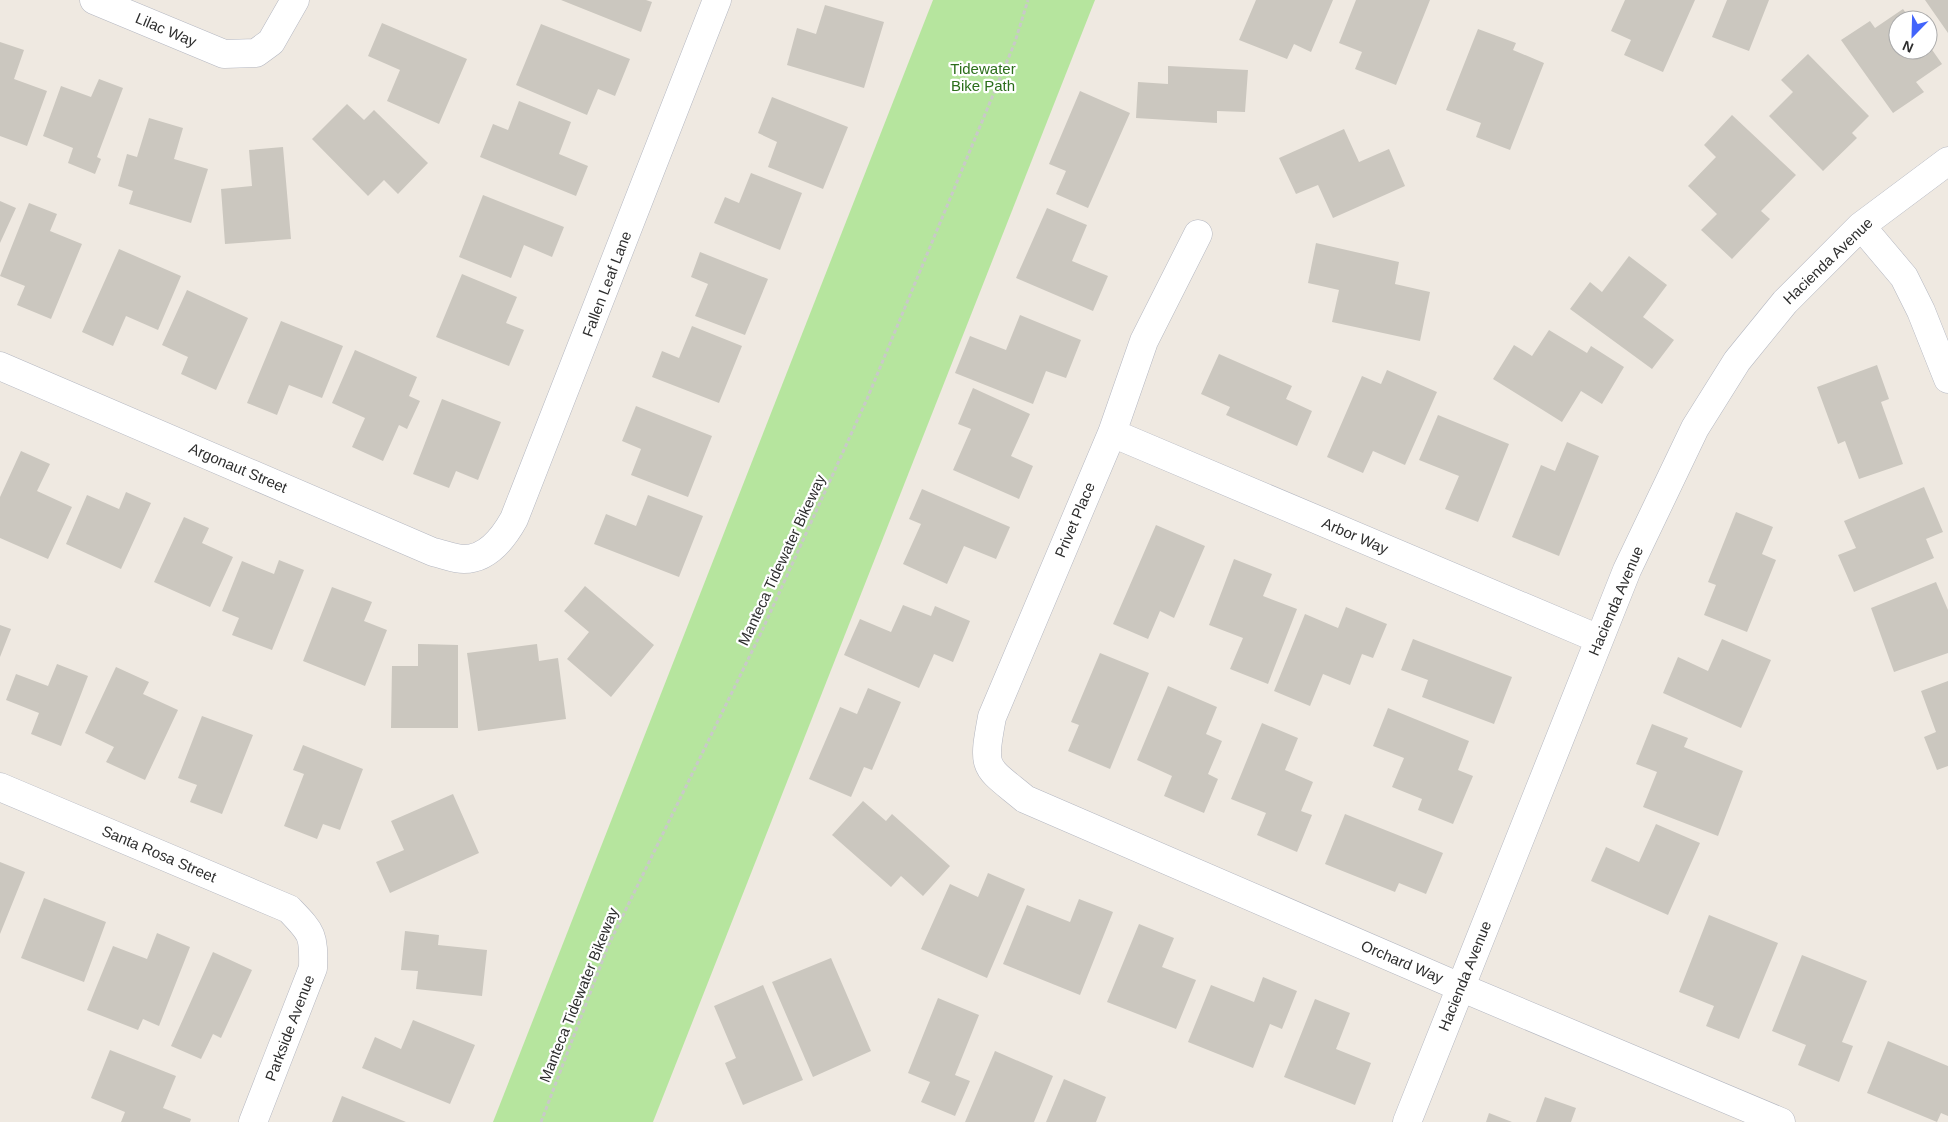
<svg xmlns="http://www.w3.org/2000/svg" width="1948" height="1122" viewBox="0 0 1948 1122" font-family="Arial,sans-serif">
<rect width="100%" height="100%" fill="#efe9e1"/>
<path fill="#b6e59e" d="M 933,0 L 1095,0 L 653,1122 L 493,1122 Z"/>
<path fill="#cbc7bf" d="M 561,0 L 646,0 L 652,2 L 641,32 Z
M 1256,0 L 1333,0 L 1311,52 L 1294,44 L 1287,59 L 1239,40 Z
M 1356,0 L 1430,0 L 1396,85 L 1355,69 L 1362,52 L 1339,43 Z
M 1625,0 L 1695,0 L 1663,72 L 1624,55 L 1631,40 L 1611,31 Z
M 1727,0 L 1769,0 L 1749,51 L 1712,37 Z
M 1925,0 L 1948,0 L 1948,33 Z
M 825,5 L 884,22 L 864,88 L 787,65 L 797,28 L 816,34 Z
M 1903,9 L 1911,20 L 1898,20 L 1898,50 L 1928,50 L 1928,44 L 1942,64 L 1916,82 L 1924,92 L 1893,113 L 1841,40 L 1870,21 L 1875,28 Z
M 382,23 L 467,59 L 439,124 L 387,101 L 400,70 L 368,56 Z
M 541,24 L 630,59 L 615,96 L 598,89 L 587,115 L 516,85 Z
M 1478,29 L 1516,43 L 1513,50 L 1544,63 L 1510,150 L 1476,137 L 1481,123 L 1446,110 Z
M 0,42 L 24,50 L 14,79 L 47,91 L 27,146 L 0,136 Z
M 1808,54 L 1869,116 L 1852,133 L 1857,138 L 1823,171 L 1769,116 L 1793,92 L 1781,80 Z
M 1168,66 L 1248,70 L 1245,112 L 1217,111 L 1217,123 L 1136,118 L 1138,82 L 1168,84 Z
M 99,79 L 123,88 L 97,157 L 101,159 L 95,174 L 68,163 L 73,148 L 43,136 L 61,86 L 91,97 Z
M 1080,91 L 1130,113 L 1088,208 L 1056,194 L 1066,171 L 1049,164 Z
M 772,97 L 848,127 L 823,189 L 768,167 L 777,142 L 758,133 Z
M 519,101 L 571,122 L 559,154 L 588,166 L 576,196 L 480,157 L 493,124 L 508,130 Z
M 347,104 L 364,120 L 374,110 L 428,163 L 398,194 L 384,180 L 368,196 L 312,139 Z
M 1732,115 L 1796,175 L 1761,211 L 1770,219 L 1732,259 L 1701,230 L 1717,214 L 1688,186 L 1716,157 L 1704,145 Z
M 149,118 L 183,128 L 174,159 L 208,169 L 191,223 L 129,204 L 133,191 L 118,186 L 127,154 L 137,157 Z
M 1344,129 L 1359,162 L 1389,149 L 1405,186 L 1333,218 L 1318,185 L 1296,194 L 1279,158 Z
M 283,147 L 291,239 L 225,244 L 221,189 L 252,186 L 249,150 Z
M 751,173 L 802,193 L 780,250 L 714,223 L 725,197 L 739,203 Z
M 483,195 L 564,227 L 552,257 L 524,245 L 511,278 L 459,257 Z
M 0,201 L 16,208 L 0,243 Z
M 29,203 L 57,214 L 50,231 L 82,244 L 51,319 L 17,305 L 25,286 L 0,276 Z
M 1047,208 L 1087,225 L 1072,261 L 1108,276 L 1093,311 L 1016,278 Z
M 1316,243 L 1399,262 L 1395,284 L 1430,292 L 1420,341 L 1332,322 L 1339,290 L 1308,283 Z
M 119,249 L 181,276 L 158,330 L 126,316 L 113,346 L 82,332 Z
M 700,252 L 768,279 L 745,335 L 695,316 L 708,284 L 691,277 Z
M 1629,256 L 1667,285 L 1643,317 L 1674,340 L 1652,369 L 1570,309 L 1590,282 L 1602,292 Z
M 462,274 L 517,297 L 506,323 L 524,330 L 509,366 L 436,337 Z
M 187,290 L 248,318 L 216,390 L 181,374 L 188,357 L 162,345 Z
M 1020,315 L 1081,340 L 1066,378 L 1046,371 L 1033,404 L 955,373 L 970,336 L 1006,350 Z
M 281,321 L 343,346 L 322,398 L 289,385 L 277,415 L 247,403 Z
M 692,326 L 742,346 L 719,403 L 652,377 L 662,351 L 679,358 Z
M 1549,330 L 1587,353 L 1591,346 L 1624,367 L 1602,404 L 1581,391 L 1562,422 L 1493,379 L 1514,345 L 1532,356 Z
M 355,350 L 417,377 L 409,396 L 420,401 L 407,429 L 399,425 L 383,461 L 352,447 L 365,418 L 332,403 Z
M 1219,354 L 1292,386 L 1286,399 L 1312,411 L 1297,446 L 1226,415 L 1230,407 L 1201,394 Z
M 1877,365 L 1889,399 L 1881,402 L 1903,464 L 1859,479 L 1845,441 L 1838,444 L 1817,387 Z
M 1387,370 L 1437,392 L 1405,465 L 1373,451 L 1363,473 L 1327,457 L 1362,376 L 1381,384 Z
M 973,388 L 1030,414 L 1011,456 L 1033,466 L 1019,499 L 953,470 L 971,429 L 958,424 Z
M 442,399 L 501,422 L 478,480 L 456,471 L 449,488 L 413,474 Z
M 636,406 L 712,436 L 688,497 L 631,475 L 641,449 L 622,441 Z
M 1438,415 L 1509,444 L 1478,522 L 1445,509 L 1459,476 L 1419,460 Z
M 1567,442 L 1599,456 L 1559,556 L 1512,537 L 1541,465 L 1555,471 Z
M 21,451 L 50,464 L 37,491 L 72,507 L 48,559 L 0,538 L 0,497 Z
M 1924,487 L 1943,532 L 1926,539 L 1934,558 L 1854,592 L 1838,555 L 1856,548 L 1844,521 Z
M 922,489 L 1010,527 L 996,559 L 964,546 L 947,584 L 903,564 L 921,524 L 909,519 Z
M 126,492 L 151,503 L 121,569 L 66,544 L 87,495 L 119,509 Z
M 648,495 L 703,516 L 679,577 L 594,544 L 606,514 L 636,526 Z
M 1736,512 L 1773,527 L 1762,554 L 1776,560 L 1747,632 L 1704,615 L 1716,585 L 1708,582 Z
M 184,517 L 209,528 L 202,543 L 233,557 L 210,607 L 154,582 Z
M 1156,525 L 1205,546 L 1174,618 L 1160,611 L 1148,639 L 1113,624 Z
M 1234,559 L 1272,574 L 1263,596 L 1297,609 L 1268,684 L 1230,669 L 1243,638 L 1209,625 Z
M 279,560 L 304,570 L 272,650 L 232,635 L 239,618 L 222,611 L 242,561 L 274,574 Z
M 1936,582 L 1948,610 L 1948,653 L 1894,672 L 1871,608 Z
M 585,586 L 654,645 L 611,697 L 567,659 L 589,632 L 564,611 Z
M 332,587 L 372,602 L 364,621 L 387,630 L 365,686 L 303,661 Z
M 903,605 L 931,616 L 935,606 L 970,621 L 953,662 L 934,654 L 919,688 L 844,655 L 860,619 L 891,632 Z
M 1346,607 L 1387,624 L 1373,658 L 1362,654 L 1350,685 L 1323,674 L 1310,706 L 1274,691 L 1305,614 L 1338,628 Z
M 0,625 L 11,629 L 0,657 Z
M 1413,639 L 1512,677 L 1494,724 L 1422,697 L 1428,680 L 1401,670 Z
M 1722,639 L 1771,660 L 1741,728 L 1663,693 L 1678,657 L 1708,671 Z
M 418,644 L 458,645 L 458,728 L 391,728 L 392,666 L 418,666 Z
M 537,644 L 539,661 L 558,658 L 566,719 L 478,731 L 467,653 Z
M 1100,653 L 1149,673 L 1110,769 L 1068,751 L 1079,725 L 1071,722 Z
M 57,664 L 88,676 L 61,746 L 31,734 L 39,713 L 6,700 L 16,674 L 48,686 Z
M 116,667 L 149,682 L 143,694 L 178,710 L 145,780 L 106,762 L 114,747 L 85,733 Z
M 1948,681 L 1948,766 L 1937,770 L 1924,737 L 1936,732 L 1921,691 Z
M 1168,686 L 1217,707 L 1206,734 L 1222,741 L 1208,774 L 1218,779 L 1204,813 L 1164,796 L 1172,776 L 1137,760 Z
M 868,688 L 901,702 L 872,770 L 864,767 L 851,797 L 809,779 L 840,707 L 857,714 Z
M 1388,708 L 1469,741 L 1458,770 L 1473,776 L 1453,824 L 1418,810 L 1422,799 L 1392,787 L 1404,758 L 1373,746 Z
M 202,716 L 253,735 L 222,814 L 190,802 L 197,785 L 178,778 Z
M 1262,723 L 1298,738 L 1285,770 L 1313,782 L 1301,811 L 1312,815 L 1297,852 L 1257,835 L 1266,813 L 1231,799 Z
M 1652,724 L 1688,738 L 1684,747 L 1743,771 L 1718,836 L 1643,807 L 1657,772 L 1636,764 Z
M 303,745 L 363,769 L 340,830 L 323,824 L 317,839 L 284,826 L 304,774 L 293,770 Z
M 453,794 L 479,853 L 390,893 L 376,862 L 404,850 L 391,821 Z
M 863,801 L 886,821 L 892,814 L 950,866 L 923,896 L 901,876 L 891,887 L 832,835 Z
M 1345,814 L 1443,853 L 1426,894 L 1399,883 L 1395,892 L 1325,864 Z
M 1656,824 L 1700,843 L 1668,915 L 1591,881 L 1606,847 L 1639,862 Z
M 0,862 L 25,872 L 0,934 Z
M 988,873 L 1025,889 L 987,978 L 921,949 L 950,884 L 978,897 Z
M 44,898 L 106,922 L 84,982 L 21,958 Z
M 1079,899 L 1113,912 L 1080,995 L 1003,964 L 1027,905 L 1070,922 Z
M 1709,915 L 1778,943 L 1739,1039 L 1706,1026 L 1714,1006 L 1679,992 Z
M 1139,924 L 1174,938 L 1162,967 L 1196,980 L 1176,1029 L 1107,1002 Z
M 405,931 L 439,935 L 438,945 L 487,950 L 482,996 L 416,989 L 418,971 L 401,970 Z
M 157,933 L 190,947 L 159,1026 L 143,1019 L 138,1030 L 87,1010 L 113,946 L 147,959 Z
M 213,952 L 252,970 L 221,1038 L 213,1034 L 201,1059 L 171,1046 Z
M 1802,955 L 1867,981 L 1842,1042 L 1853,1046 L 1839,1082 L 1798,1065 L 1806,1045 L 1772,1031 Z
M 831,958 L 871,1051 L 813,1077 L 772,982 Z
M 1263,977 L 1297,991 L 1282,1029 L 1270,1024 L 1253,1068 L 1188,1042 L 1211,985 L 1254,1002 Z
M 763,985 L 803,1080 L 743,1105 L 725,1063 L 736,1058 L 714,1006 Z
M 938,998 L 979,1015 L 955,1075 L 970,1081 L 955,1116 L 921,1102 L 930,1082 L 908,1073 Z
M 1315,999 L 1350,1013 L 1336,1049 L 1371,1063 L 1355,1105 L 1284,1077 Z
M 413,1020 L 475,1045 L 450,1104 L 362,1068 L 375,1037 L 401,1049 Z
M 1888,1041 L 1948,1066 L 1948,1116 L 1941,1113 L 1937,1122 L 1867,1093 Z
M 110,1050 L 176,1076 L 163,1108 L 191,1119 L 190,1122 L 121,1122 L 125,1112 L 91,1098 Z
M 995,1051 L 1053,1076 L 1034,1122 L 965,1122 Z
M 1064,1079 L 1106,1097 L 1096,1122 L 1046,1122 Z
M 342,1096 L 406,1122 L 332,1122 Z
M 1545,1097 L 1576,1108 L 1571,1122 L 1536,1122 Z
M 1489,1113 L 1512,1122 L 1486,1122 Z"/>
<g fill="none" stroke-linecap="round" stroke-linejoin="round">
<defs>
<path id="street" d="M 94,0 L 224,54 L 256,53 L 271,42 L 295,0
M 1861,226 L 1904,277 L 1921,311 L 1948,379
M 1198,234 L 1144,341 L 1112,433 L 992,717 C 982,771 984,765 1025,799 L 1460,987 L 1781,1122
M 0,366 L 433,552 C 443,554 454,559 464,559 C 488,559 504,537 514,519 L 717,0
M 1112,433 L 1599,639
M 0,787 L 289,909 C 312,933 314,934 313,968 L 253,1122
M 1407,1122 L 1627,570 L 1695,428 L 1737,361 L 1785,302 L 1861,226 L 1948,161"/>
</defs>
<use href="#street" stroke="#b4b7c1" stroke-width="29"/>
<path stroke="#c9c9c9" stroke-width="3" stroke-dasharray="4 2.5" stroke-linecap="butt" d="M 541,1122 L 608,946 L 760,635 L 867,399 L 1015,42 L 1028,0"/>
<use href="#street" stroke="#fff" stroke-width="28"/>
</g>
<g text-anchor="middle" stroke-width="4.5" stroke-linejoin="round" paint-order="stroke">
<g font-size="15" fill="#2e2e2e" stroke="#fff">
<text transform="translate(166 30) rotate(23)" y="5">Lilac Way</text>
<text transform="translate(1828 261) rotate(-44)" y="5">Hacienda Avenue</text>
<text transform="translate(607 284) rotate(-69)" y="5">Fallen Leaf Lane</text>
<text transform="translate(238 468) rotate(23)" y="5">Argonaut Street</text>
<text transform="translate(1075 520) rotate(-67)" y="5">Privet Place</text>
<text transform="translate(1355 536) rotate(23)" y="5">Arbor Way</text>
<text transform="translate(782 560) rotate(-65)" y="5">Manteca Tidewater Bikeway</text>
<text transform="translate(1616 601) rotate(-67)" y="5">Hacienda Avenue</text>
<text transform="translate(159 854) rotate(23)" y="5">Santa Rosa Street</text>
<text transform="translate(1402 962) rotate(23)" y="5">Orchard Way</text>
<text transform="translate(1465 976) rotate(-68)" y="5">Hacienda Avenue</text>
<text transform="translate(579 995) rotate(-68)" y="5">Manteca Tidewater Bikeway</text>
<text transform="translate(290 1028) rotate(-69)" y="5">Parkside Avenue</text>
</g>
<g font-size="15" fill="#2c6e1b" stroke="#fff">
<text x="983" y="74">Tidewater<tspan x="983" dy="17">Bike Path</tspan></text>
</g>
</g>
<g transform="translate(1913 35) rotate(203)"><circle r="24" fill="#ffffff" stroke="#ababab"/>
<path d="M0-4L9 19L0 12L-9 19Z" fill="#4264fb"/>
<text y="-8" font-size="14" font-weight="bold" text-anchor="middle" fill="#2e2e2e">N</text>
</g>
</svg>
